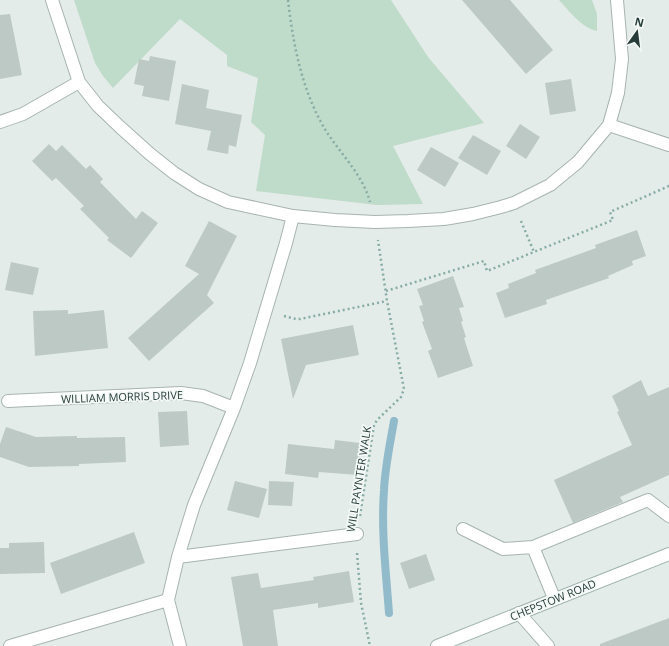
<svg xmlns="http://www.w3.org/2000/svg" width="669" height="646" viewBox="0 0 669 646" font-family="'Open Sans',sans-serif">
<rect width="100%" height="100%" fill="#e4ece9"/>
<path fill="#bfdbca" d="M 74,0 L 391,0 L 428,57 L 484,123 L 393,146 L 423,204 L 377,205 L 256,191 L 265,135 L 251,122 L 258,78 L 227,66 L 227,55 L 180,19 L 113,88 L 103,76 L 95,63 Z
M 559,0 L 592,0 L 597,14 L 597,31 C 582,28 569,11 559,0 Z"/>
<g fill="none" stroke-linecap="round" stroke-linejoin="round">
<path stroke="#91bbcb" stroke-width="8" d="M 389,613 C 386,572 381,531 384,490 C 385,467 390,444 394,421"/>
</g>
<path fill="#bcc9c5" d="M 462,0 L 510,0 L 553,50 L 526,74 Z
M 10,14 L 22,75 L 0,79 L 0,15 Z
M 150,56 L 176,61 L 169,101 L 142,96 L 144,86 L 134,84 L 139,59 L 149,61 Z
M 571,79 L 576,111 L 550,115 L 545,83 Z
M 182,84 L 209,90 L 206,108 L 242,115 L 236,147 L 229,145 L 228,154 L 207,150 L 211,131 L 175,124 Z
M 520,124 L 540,137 L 526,159 L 506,146 Z
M 473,135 L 501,151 L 487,175 L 458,158 Z
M 49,144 L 56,151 L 62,145 L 86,169 L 90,165 L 103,179 L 100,182 L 136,219 L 142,211 L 158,223 L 131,258 L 107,240 L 109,238 L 80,209 L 84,206 L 56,178 L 52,181 L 32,161 Z
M 431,147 L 459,163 L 445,187 L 417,170 Z
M 209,221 L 237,236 L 207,295 L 214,303 L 149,361 L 128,338 L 199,274 L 185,266 Z
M 637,230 L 646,256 L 632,261 L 633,265 L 608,276 L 609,278 L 546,300 L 547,304 L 505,318 L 496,293 L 509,288 L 508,284 L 536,273 L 535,270 L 596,248 L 595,245 Z
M 11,262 L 39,268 L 33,295 L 5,290 Z
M 453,276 L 464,307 L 459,308 L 463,321 L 461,322 L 466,337 L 464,338 L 473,366 L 438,378 L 428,351 L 432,349 L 422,322 L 424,321 L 419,306 L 423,305 L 417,289 Z
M 68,310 L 68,314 L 104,310 L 108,348 L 35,356 L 33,311 Z
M 353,325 L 359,355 L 306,365 L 293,399 L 281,339 Z
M 641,380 L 648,396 L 669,387 L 669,475 L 620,497 L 623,502 L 573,523 L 554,480 L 632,445 L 617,412 L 619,411 L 612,396 Z
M 187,411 L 189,445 L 160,447 L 158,412 Z
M 6,427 L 36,437 L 77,436 L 77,438 L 125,437 L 126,462 L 79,464 L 79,466 L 29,467 L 0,457 L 0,444 Z
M 335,440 L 360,443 L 358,475 L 319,472 L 318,478 L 285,474 L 288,444 L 334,449 Z
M 235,481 L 267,489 L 259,518 L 227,510 Z
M 269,481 L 294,482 L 292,506 L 268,505 Z
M 134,532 L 145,563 L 61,594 L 50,563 Z
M 44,542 L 45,573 L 0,574 L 0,548 L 9,548 L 9,543 Z
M 426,554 L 435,580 L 409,589 L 400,563 Z
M 349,571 L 354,602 L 318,608 L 318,603 L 273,610 L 278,646 L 243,646 L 231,577 L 258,573 L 261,588 L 314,580 L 313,577 Z
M 669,618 L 669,646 L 600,646 L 600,644 Z"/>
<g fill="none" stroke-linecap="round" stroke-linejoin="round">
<defs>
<path id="service" d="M 463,529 L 503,549 L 533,547
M 554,598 L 533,547 L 648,500 L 669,516"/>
<path id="minor" d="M 52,0 L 79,82 L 98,106 L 120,127 L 150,154 L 174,173 L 199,189 L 228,202 L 293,216 L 335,220 L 375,222 L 408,221 L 444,219 L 473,214 L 501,207 L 514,203 L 550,185 L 578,162 L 609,125 L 618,93 L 622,59 L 617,0
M 0,122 L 23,114 L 79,82
M 609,125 L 669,145
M 8,401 L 181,393 L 203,396 L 234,408
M 178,557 L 357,534
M 519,613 L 548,646
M 10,646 L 168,600
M 180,646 L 168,600 L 178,557 L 194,505 L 234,408 L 250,363 L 286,243 L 293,216"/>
<path id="secondary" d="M 437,646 L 669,554"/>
</defs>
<use href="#service" stroke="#a7b4b0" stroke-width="14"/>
<use href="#minor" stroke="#a7b4b0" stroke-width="14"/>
<use href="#secondary" stroke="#a0b4af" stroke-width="14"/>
<path stroke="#87aca5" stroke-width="2.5" stroke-dasharray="2 3" stroke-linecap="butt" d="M 288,0 C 293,43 301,86 322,124 C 336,150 362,172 370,202
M 521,221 L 534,252
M 386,291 L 484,261 L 487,271 L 613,220 L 610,212 L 669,186
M 284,316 L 296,319 L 300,319 L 387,301
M 360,516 L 374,425 L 377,420 L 401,397 L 404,389 L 387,301 L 378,240
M 357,553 L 361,603 L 370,646"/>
<use href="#service" stroke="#fff" stroke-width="12"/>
<use href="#minor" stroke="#fff" stroke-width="12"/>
<use href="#secondary" stroke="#fff" stroke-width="12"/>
</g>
<g text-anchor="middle" stroke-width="3.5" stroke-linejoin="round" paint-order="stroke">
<g font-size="11" fill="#253c38" stroke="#f4f9f7">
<text transform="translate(122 397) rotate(-2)" y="4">WILLIAM MORRIS DRIVE</text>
<text transform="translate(359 479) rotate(-81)" y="4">WILL PAYNTER WALK</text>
<text transform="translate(553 600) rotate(-22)" y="4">CHEPSTOW ROAD</text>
</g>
</g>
<g transform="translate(637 32) rotate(14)" stroke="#f4f9f7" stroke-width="3" paint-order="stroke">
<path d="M0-3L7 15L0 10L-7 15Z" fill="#253c38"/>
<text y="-6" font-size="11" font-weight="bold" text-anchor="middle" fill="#253c38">N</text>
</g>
</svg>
